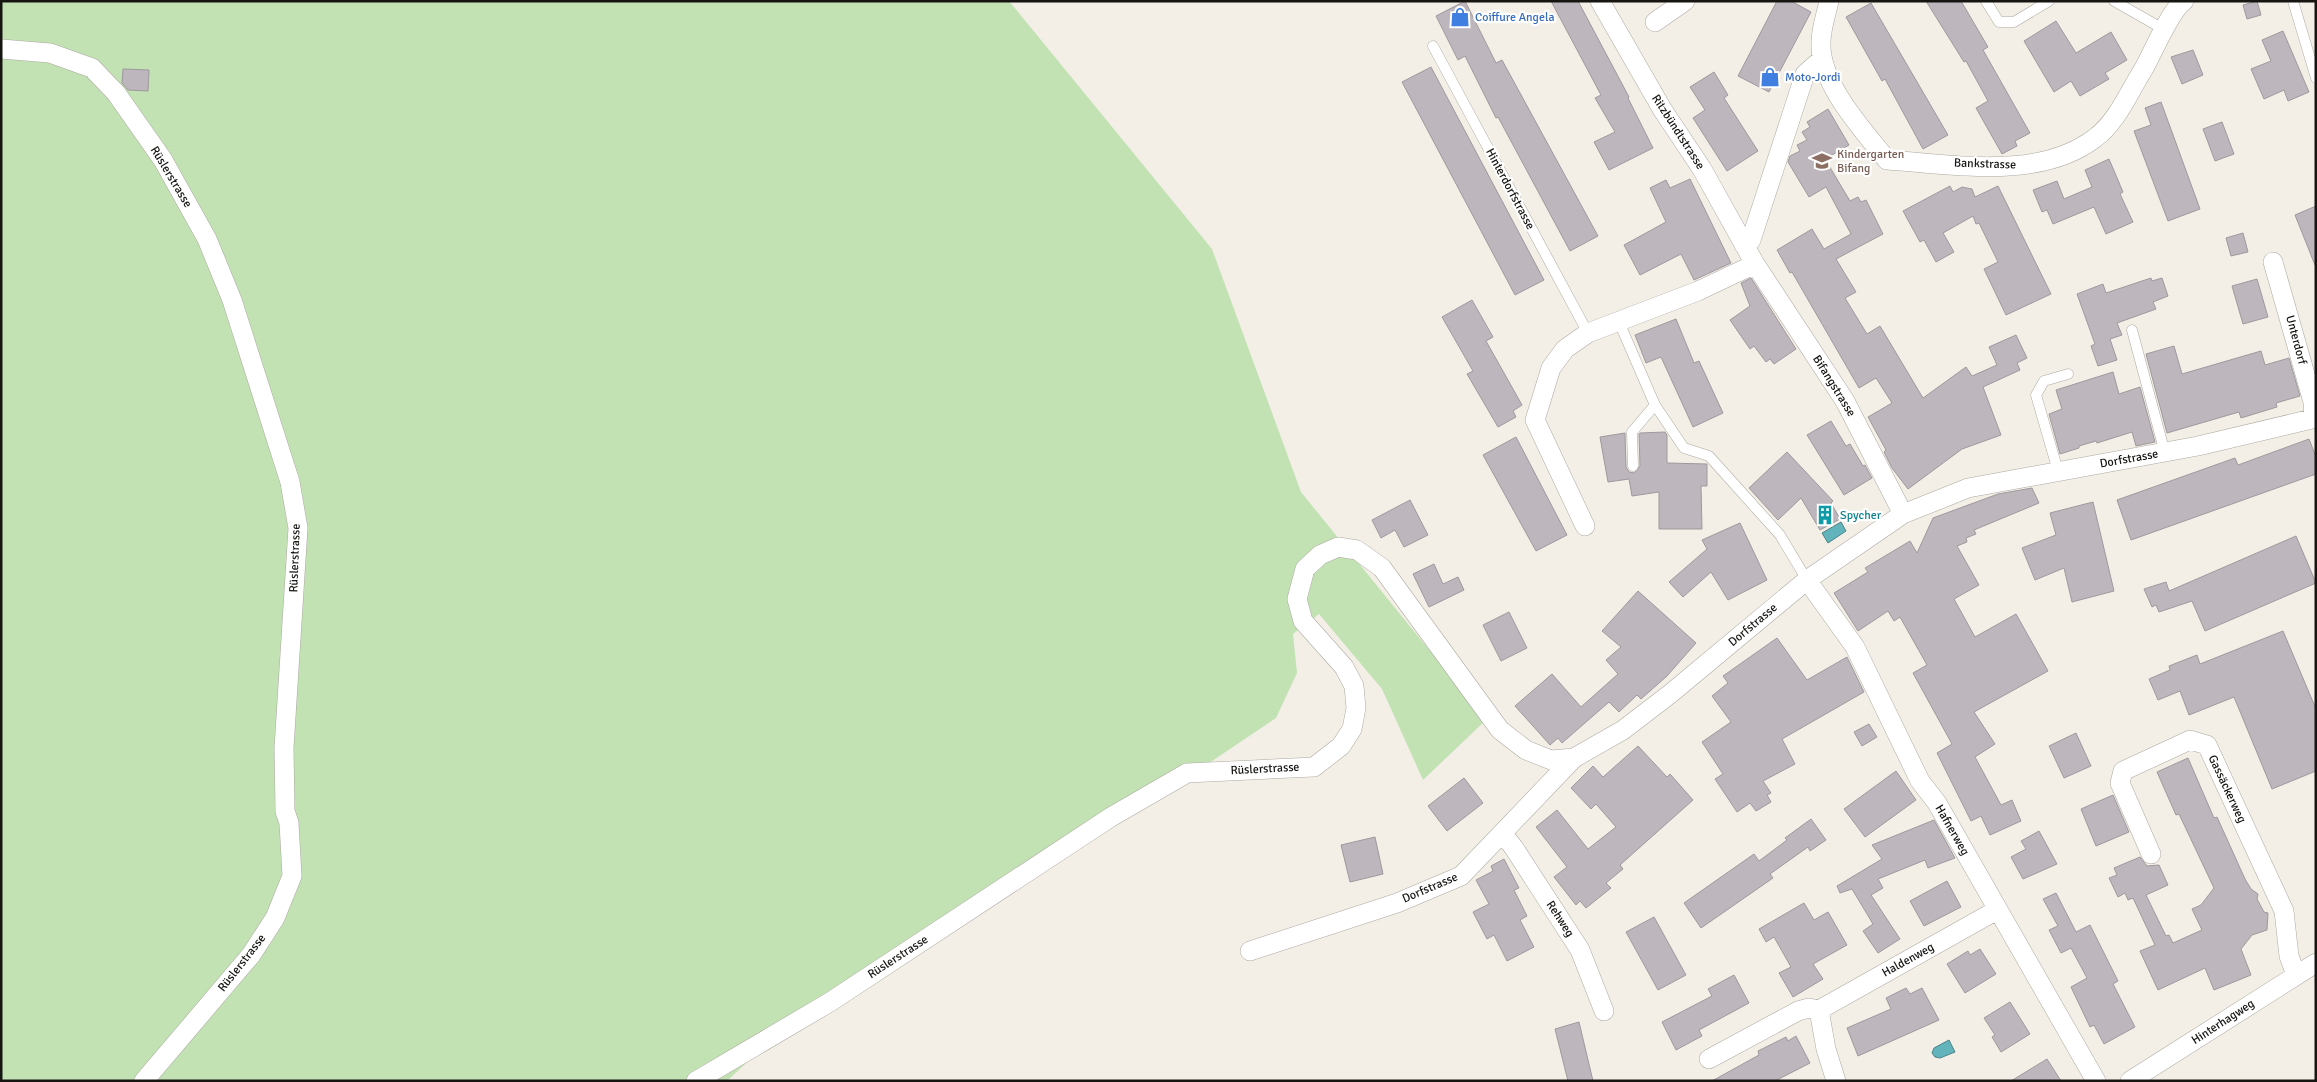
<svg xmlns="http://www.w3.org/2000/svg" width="2317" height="1082" viewBox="0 0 2317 1082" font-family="Signika,sans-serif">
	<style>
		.green { fill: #c2e2b4 }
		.water { fill: #62b3bb; stroke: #4b8488 }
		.building { fill: #bdb6bc; stroke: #9f989d }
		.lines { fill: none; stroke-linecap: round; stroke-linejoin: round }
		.service-casing { stroke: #aca9a1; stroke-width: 11 }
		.minor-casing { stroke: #aca9a1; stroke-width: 20 }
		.service { stroke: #fff; stroke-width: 10 }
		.minor { stroke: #fff; stroke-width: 19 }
		.labels { text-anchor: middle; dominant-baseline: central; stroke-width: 4.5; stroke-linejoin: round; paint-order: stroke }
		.shop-label { font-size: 12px; fill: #366cbe; stroke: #fff; text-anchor: start }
		.street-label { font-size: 12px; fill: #161512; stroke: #fff }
		.education-label { font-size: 12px; fill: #785e54; stroke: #fff; text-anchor: start }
		.culture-label { font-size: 12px; fill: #0d838f; stroke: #fff; text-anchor: start }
	</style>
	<rect width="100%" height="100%" fill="#f3efe7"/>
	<path class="green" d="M 1,1 L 1009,1 L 1212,249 L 1301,492 L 1486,720 L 1423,780 L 1382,689 L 1319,614 L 1293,634 L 1297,673 L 1276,718 L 1114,827 L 830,1002 L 813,1001 L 727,1081 L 1,1081 Z"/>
	<path class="water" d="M 1841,522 L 1846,531 L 1828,543 L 1822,533 Z
		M 1949,1040 L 1955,1052 L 1940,1058 L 1935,1057 L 1932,1053 L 1934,1048 Z"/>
	<path class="building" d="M 1465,1 L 1496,63 L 1502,60 L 1598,236 L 1570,251 L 1498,117 L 1496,118 L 1465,56 L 1458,60 L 1436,16 Z
		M 1551,1 L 1578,1 L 1629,97 L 1628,98 L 1653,148 L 1609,170 L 1594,142 L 1615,132 L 1595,98 L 1601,95 Z
		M 1777,1 L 1791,1 L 1811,12 L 1769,92 L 1738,76 Z
		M 1926,1 L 1961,1 L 1988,47 L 1983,50 L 2030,133 L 2015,141 L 2017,146 L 2002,154 L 1976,108 L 1988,101 L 1966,61 L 1964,62 Z
		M 2257,1 L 2261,15 L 2247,19 L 2243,5 Z
		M 1871,3 L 1948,135 L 1923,149 L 1885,79 L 1882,81 L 1846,17 Z
		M 2056,21 L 2076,53 L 2111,32 L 2127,60 L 2105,73 L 2109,79 L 2080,96 L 2071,81 L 2054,92 L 2024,41 Z
		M 2283,31 L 2309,92 L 2288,101 L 2284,90 L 2264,99 L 2251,69 L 2271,61 L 2262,40 Z
		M 2193,50 L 2203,75 L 2182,84 L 2171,57 Z
		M 1431,67 L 1544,280 L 1515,295 L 1402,82 Z
		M 123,69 L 149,70 L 148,91 L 128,90 L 122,83 Z
		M 1714,72 L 1728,95 L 1724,98 L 1758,151 L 1727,171 L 1693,118 L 1705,110 L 1690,87 Z
		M 2161,102 L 2200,209 L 2168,221 L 2134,131 L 2151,125 L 2145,108 Z
		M 1828,109 L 1849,145 L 1825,159 L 1850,201 L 1858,197 L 1861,202 L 1866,200 L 1883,234 L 1836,259 L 1856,292 L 1845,298 L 1867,334 L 1880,326 L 1923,398 L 1966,367 L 1972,376 L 1997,365 L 1989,347 L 2016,335 L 2027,358 L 2017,363 L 2020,370 L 1983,387 L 2001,435 L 1962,449 L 1908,489 L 1892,468 L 1884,452 L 1886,450 L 1868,417 L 1892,403 L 1876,378 L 1859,388 L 1792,272 L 1790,273 L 1777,250 L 1812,229 L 1824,249 L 1851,234 L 1826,187 L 1809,197 L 1788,162 L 1790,156 L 1800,151 L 1797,145 L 1807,140 L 1802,132 L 1810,127 L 1807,122 Z
		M 2222,122 L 2234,154 L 2215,161 L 2203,129 Z
		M 2109,159 L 2123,192 L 2120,194 L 2133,222 L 2106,234 L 2094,207 L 2053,224 L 2047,210 L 2042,212 L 2033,190 L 2057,181 L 2064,199 L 2092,187 L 2085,170 Z
		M 1690,179 L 1731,263 L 1694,280 L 1681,254 L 1640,275 L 1624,245 L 1666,222 L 1650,188 L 1666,180 L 1670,188 Z
		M 1950,186 L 1953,192 L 1962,187 L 1972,189 L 1975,197 L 1998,186 L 2051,294 L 2006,315 L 1984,269 L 1998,262 L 1979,223 L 1976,224 L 1973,216 L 1943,233 L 1954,252 L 1936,262 L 1924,240 L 1920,242 L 1903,211 Z
		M 2316,206 L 2316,265 L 2315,265 L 2295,215 Z
		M 2243,233 L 2248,252 L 2231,256 L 2226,238 Z
		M 1751,278 L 1796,349 L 1774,364 L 1770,359 L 1766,362 L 1754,346 L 1750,349 L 1730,320 L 1750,306 L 1741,283 Z
		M 2151,278 L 2152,281 L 2162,278 L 2168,296 L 2153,302 L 2156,309 L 2117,323 L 2122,335 L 2110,339 L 2117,360 L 2098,366 L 2091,346 L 2095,344 L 2077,294 L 2103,284 L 2106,293 Z
		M 2257,279 L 2268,317 L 2243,324 L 2232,286 Z
		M 1472,300 L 1493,337 L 1486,341 L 1522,405 L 1513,411 L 1516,417 L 1498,427 L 1467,374 L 1473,371 L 1442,317 Z
		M 1676,319 L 1694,363 L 1699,361 L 1723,413 L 1693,427 L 1661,357 L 1646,363 L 1635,335 Z
		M 2174,346 L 2182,374 L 2261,351 L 2265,365 L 2289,358 L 2300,396 L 2276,403 L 2277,407 L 2241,418 L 2239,412 L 2167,433 L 2146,354 Z
		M 2113,372 L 2119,394 L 2140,387 L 2155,442 L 2136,446 L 2132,432 L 2097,443 L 2096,441 L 2079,446 L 2079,448 L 2060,454 L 2049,414 L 2062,409 L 2056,390 Z
		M 1831,421 L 1846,446 L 1850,444 L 1863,466 L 1865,465 L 1872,478 L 1844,495 L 1807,435 Z
		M 1665,432 L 1667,435 L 1667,463 L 1707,464 L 1707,486 L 1701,486 L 1702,529 L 1659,529 L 1659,492 L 1632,496 L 1629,479 L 1608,482 L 1600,437 L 1625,433 L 1626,467 L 1629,472 L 1634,473 L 1640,466 L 1639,434 L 1640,433 Z
		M 1516,437 L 1567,535 L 1536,551 L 1483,455 Z
		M 2309,439 L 2316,457 L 2316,474 L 2131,540 L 2117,500 L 2235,458 L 2238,465 Z
		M 1787,452 L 1833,501 L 1831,503 L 1840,519 L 1820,530 L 1801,498 L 1778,520 L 1749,488 Z
		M 2032,488 L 2039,503 L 1974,530 L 1976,534 L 1966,538 L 1967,542 L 1957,546 L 1979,585 L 1954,599 L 1975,637 L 2016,614 L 2048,671 L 1974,712 L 1995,744 L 1975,757 L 2001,805 L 2012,800 L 2021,821 L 1990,835 L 1981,816 L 1971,821 L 1937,753 L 1952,744 L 1913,673 L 1927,665 L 1900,617 L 1894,621 L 1888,611 L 1858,631 L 1834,593 L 1868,572 L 1865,568 L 1910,541 L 1917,553 L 1933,518 L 1998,494 Z
		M 1410,500 L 1428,535 L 1404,547 L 1395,530 L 1381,538 L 1372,520 Z
		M 2093,502 L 2114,591 L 2072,602 L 2064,568 L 2035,580 L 2022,548 L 2056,535 L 2050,513 Z
		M 1740,523 L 1767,580 L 1728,600 L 1711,572 L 1683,597 L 1669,582 L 1707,549 L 1702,540 Z
		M 2296,536 L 2316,583 L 2205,631 L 2192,601 L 2159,612 L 2156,605 L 2152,607 L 2144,589 L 2166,582 L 2169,591 Z
		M 1434,564 L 1443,584 L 1458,577 L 1464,590 L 1429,607 L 1413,574 Z
		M 1638,591 L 1696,643 L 1667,676 L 1641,699 L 1637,695 L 1619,712 L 1609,702 L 1562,743 L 1558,738 L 1550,745 L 1515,706 L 1552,674 L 1581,707 L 1618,674 L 1606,660 L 1621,647 L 1602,631 Z
		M 1509,612 L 1527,648 L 1501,661 L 1483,625 Z
		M 2283,631 L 2316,709 L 2316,771 L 2272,789 L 2234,697 L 2189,715 L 2180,691 L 2158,700 L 2149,679 L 2170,670 L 2169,666 L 2197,655 L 2200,664 Z
		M 1777,638 L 1807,680 L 1847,657 L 1864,692 L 1782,739 L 1795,764 L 1763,781 L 1771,793 L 1767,795 L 1771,802 L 1756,811 L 1750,803 L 1737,812 L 1715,779 L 1723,774 L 1702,742 L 1731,722 L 1712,696 L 1728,683 L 1723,676 Z
		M 1869,724 L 1877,737 L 1862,746 L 1854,732 Z
		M 2076,733 L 2091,766 L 2064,778 L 2049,746 Z
		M 1638,746 L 1667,777 L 1670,774 L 1693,800 L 1620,865 L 1623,869 L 1606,883 L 1611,888 L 1586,908 L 1580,901 L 1576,905 L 1554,877 L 1567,867 L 1536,827 L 1557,810 L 1588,849 L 1616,827 L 1596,804 L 1591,809 L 1571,788 L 1593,766 L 1603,777 Z
		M 2188,758 L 2214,818 L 2217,817 L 2245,879 L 2251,889 L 2258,894 L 2257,899 L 2264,912 L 2268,913 L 2267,930 L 2252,935 L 2241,949 L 2251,975 L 2214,990 L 2205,968 L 2158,990 L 2140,951 L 2155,945 L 2133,898 L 2128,900 L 2125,893 L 2118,897 L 2109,878 L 2117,875 L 2114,868 L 2140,857 L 2147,866 L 2159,865 L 2168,885 L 2146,895 L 2166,936 L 2169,935 L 2173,943 L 2202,930 L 2192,909 L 2201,905 L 2214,888 L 2179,814 L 2176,815 L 2157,772 Z
		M 1896,771 L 1916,800 L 1865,837 L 1844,809 Z
		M 1464,778 L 1483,803 L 1447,831 L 1428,806 Z
		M 2113,795 L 2129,832 L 2096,846 L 2081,809 Z
		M 1811,819 L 1826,840 L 1810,851 L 1808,847 L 1770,874 L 1773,878 L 1701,928 L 1684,903 L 1754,854 L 1759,861 L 1787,840 L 1785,838 Z
		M 1934,820 L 1955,858 L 1928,868 L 1925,860 L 1878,879 L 1883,888 L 1871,895 L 1900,939 L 1878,953 L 1863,931 L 1873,924 L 1852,889 L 1840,893 L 1837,886 L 1882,859 L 1872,845 Z
		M 2039,831 L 2057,864 L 2023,879 L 2011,857 L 2026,849 L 2021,841 Z
		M 1375,837 L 1383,874 L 1350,882 L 1341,845 Z
		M 1504,859 L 1519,888 L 1514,890 L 1527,916 L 1520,920 L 1534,947 L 1507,961 L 1494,935 L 1487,939 L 1473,912 L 1489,904 L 1476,880 L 1493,871 L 1491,866 Z
		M 1947,881 L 1961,907 L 1924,926 L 1910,901 Z
		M 2056,893 L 2076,932 L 2090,925 L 2118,981 L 2113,984 L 2135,1027 L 2104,1044 L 2094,1025 L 2090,1027 L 2071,987 L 2087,978 L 2071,948 L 2061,953 L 2049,930 L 2058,926 L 2043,899 Z
		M 1804,903 L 1814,920 L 1828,912 L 1847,945 L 1813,964 L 1823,979 L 1793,997 L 1779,973 L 1791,967 L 1774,937 L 1766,942 L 1759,929 Z
		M 1654,917 L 1686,975 L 1658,990 L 1626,932 Z
		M 1980,949 L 1996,974 L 1965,993 L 1947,964 L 1968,951 L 1970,955 Z
		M 1734,975 L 1749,1003 L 1699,1030 L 1702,1036 L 1676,1050 L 1662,1022 L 1712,996 L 1708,989 Z
		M 1906,988 L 1910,994 L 1922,988 L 1939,1020 L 1858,1056 L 1847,1028 L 1891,1009 L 1886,998 Z
		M 2010,1002 L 2030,1034 L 2001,1052 L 1992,1037 L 1995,1035 L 1984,1018 Z
		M 1579,1022 L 1593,1081 L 1568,1081 L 1555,1029 Z
		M 1796,1036 L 1810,1063 L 1775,1081 L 1712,1081 L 1759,1055 L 1758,1051 L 1786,1037 L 1788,1041 Z
		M 2047,1059 L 2061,1081 L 2011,1081 Z"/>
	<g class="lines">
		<defs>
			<path id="service" d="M 1986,1 L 1999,22 L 2014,22 L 2049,1
				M 2114,1 L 2165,30
				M 2293,1 L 2316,78
				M 1433,46 L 1588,333
				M 1619,322 L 1655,405 L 1684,448 L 1709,456 L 1780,535 L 1807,580
				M 2132,330 L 2165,453
				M 1633,466 L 1632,432 L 1655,405
				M 2058,471 L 2036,395 L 2044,381 L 2068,374"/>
			<path id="minor" d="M 1600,1 L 1662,109 L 1702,169 L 1755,264 L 1845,401 L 1903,514
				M 1829,1 C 1826,15 1821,29 1821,42 C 1819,83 1863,130 1887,160 C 1953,164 2039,181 2095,138 C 2117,122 2129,92 2143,70 C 2153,53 2170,10 2184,1
				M 1655,22 L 1685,1
				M 1,49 L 50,53 L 92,68 L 116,93 L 163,160 L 207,239 L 232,300 L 290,482 L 298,528 L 284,748 L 285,811 L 289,823 L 292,876 L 275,918 L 251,955 L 144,1081
				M 1744,245 L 1751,240 L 1805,74 L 1822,59
				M 2273,262 L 2313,402 L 2314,418
				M 1585,526 L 1535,420 L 1551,368 L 1565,349 L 1588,333 L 1698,291 L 1755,264
				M 1807,580 L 1855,647 L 1920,781 L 1937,803 L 2096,1081
				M 1503,834 L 1514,848 L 1580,950 L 1604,1011
				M 2151,854 L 2120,783 L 2123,771 L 2190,740 L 2207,745 L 2284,911 L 2289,956 L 2296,975
				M 1250,951 L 1397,903 L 1461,876 L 1574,758 L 1623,730 L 1670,694 L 1807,580 L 1903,514 L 1968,488 L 2198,446 L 2316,418
				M 1709,1059 L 1798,1011 L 1809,1008 L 1819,1010
				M 696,1081 L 830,1002 L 1111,817 L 1187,773 L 1314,767 L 1341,746 L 1352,729 L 1356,708 L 1354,686 L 1344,667 L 1303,621 L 1297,599 L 1305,569 L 1320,555 L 1338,547 L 1357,550 L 1382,568 L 1500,730 L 1526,750 L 1551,760 L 1574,758
				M 1836,1081 L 1826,1049 L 1819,1010 L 1997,910
				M 2130,1081 L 2316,963"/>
		</defs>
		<use href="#service" class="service-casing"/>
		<use href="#minor" class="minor-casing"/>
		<use href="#service" class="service"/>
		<use href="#minor" class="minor"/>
	</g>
	<defs>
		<symbol id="shop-bare" viewBox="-9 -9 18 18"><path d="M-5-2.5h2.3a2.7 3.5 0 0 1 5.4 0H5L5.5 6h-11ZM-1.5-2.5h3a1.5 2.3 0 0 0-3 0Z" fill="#3f7fe0" stroke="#fff" stroke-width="2.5" paint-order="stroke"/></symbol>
		<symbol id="school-bare" viewBox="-9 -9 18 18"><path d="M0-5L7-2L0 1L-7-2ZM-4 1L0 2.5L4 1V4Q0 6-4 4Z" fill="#8d6e63" stroke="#fff" stroke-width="2.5" paint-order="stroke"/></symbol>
		<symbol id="building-bare" viewBox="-9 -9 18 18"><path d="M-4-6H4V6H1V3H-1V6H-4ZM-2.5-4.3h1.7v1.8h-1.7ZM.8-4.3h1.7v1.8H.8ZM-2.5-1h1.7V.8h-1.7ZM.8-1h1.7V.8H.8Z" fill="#0f9aa8" stroke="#fff" stroke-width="2.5" paint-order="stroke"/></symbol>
	</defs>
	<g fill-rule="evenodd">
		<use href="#shop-bare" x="1446" y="3" width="28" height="28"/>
		<use href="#shop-bare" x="1756" y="63" width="28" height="28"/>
		<use href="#school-bare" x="1808" y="147" width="28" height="28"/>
		<use href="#building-bare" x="1811" y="501" width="28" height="28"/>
	</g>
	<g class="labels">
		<g class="shop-label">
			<text x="1475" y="17">Coiffure Angela</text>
			<text x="1785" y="77">Moto-Jordi</text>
		</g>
		<g class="street-label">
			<text transform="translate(1678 132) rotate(57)">Ritzbündtstrasse</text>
			<text transform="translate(1985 164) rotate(2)">Bankstrasse</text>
			<text transform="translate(171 177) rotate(59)">Rüslerstrasse</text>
			<text transform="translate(1510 189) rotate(62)">Hinterdorfstrasse</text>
			<text transform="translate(2296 340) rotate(75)">Unterdorf</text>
			<text transform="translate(1834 386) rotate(58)">Bifangstrasse</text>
			<text transform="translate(2129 459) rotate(-10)">Dorfstrasse</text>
			<text transform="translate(295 558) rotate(-88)">Rüslerstrasse</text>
			<text transform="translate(1753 625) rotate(-40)">Dorfstrasse</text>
			<text transform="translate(1265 769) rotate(-3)">Rüslerstrasse</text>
			<text transform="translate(2227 789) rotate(65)">Gassäckerweg</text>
			<text transform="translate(1952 830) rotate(60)">Hafnerweg</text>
			<text transform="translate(1430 888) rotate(-23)">Dorfstrasse</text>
			<text transform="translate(1560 919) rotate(57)">Rehweg</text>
			<text transform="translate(898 957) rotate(-33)">Rüslerstrasse</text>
			<text transform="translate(1908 960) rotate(-29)">Haldenweg</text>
			<text transform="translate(242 963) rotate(-52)">Rüslerstrasse</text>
			<text transform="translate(2223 1022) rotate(-33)">Hinterhagweg</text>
		</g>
		<g class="education-label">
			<text x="1837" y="154">Kindergarten<tspan x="1837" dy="14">Bifang</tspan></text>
		</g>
		<g class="culture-label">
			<text x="1840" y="515">Spycher</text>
		</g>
	</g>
	<rect width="2317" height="1082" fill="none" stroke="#161512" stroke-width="5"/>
</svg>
